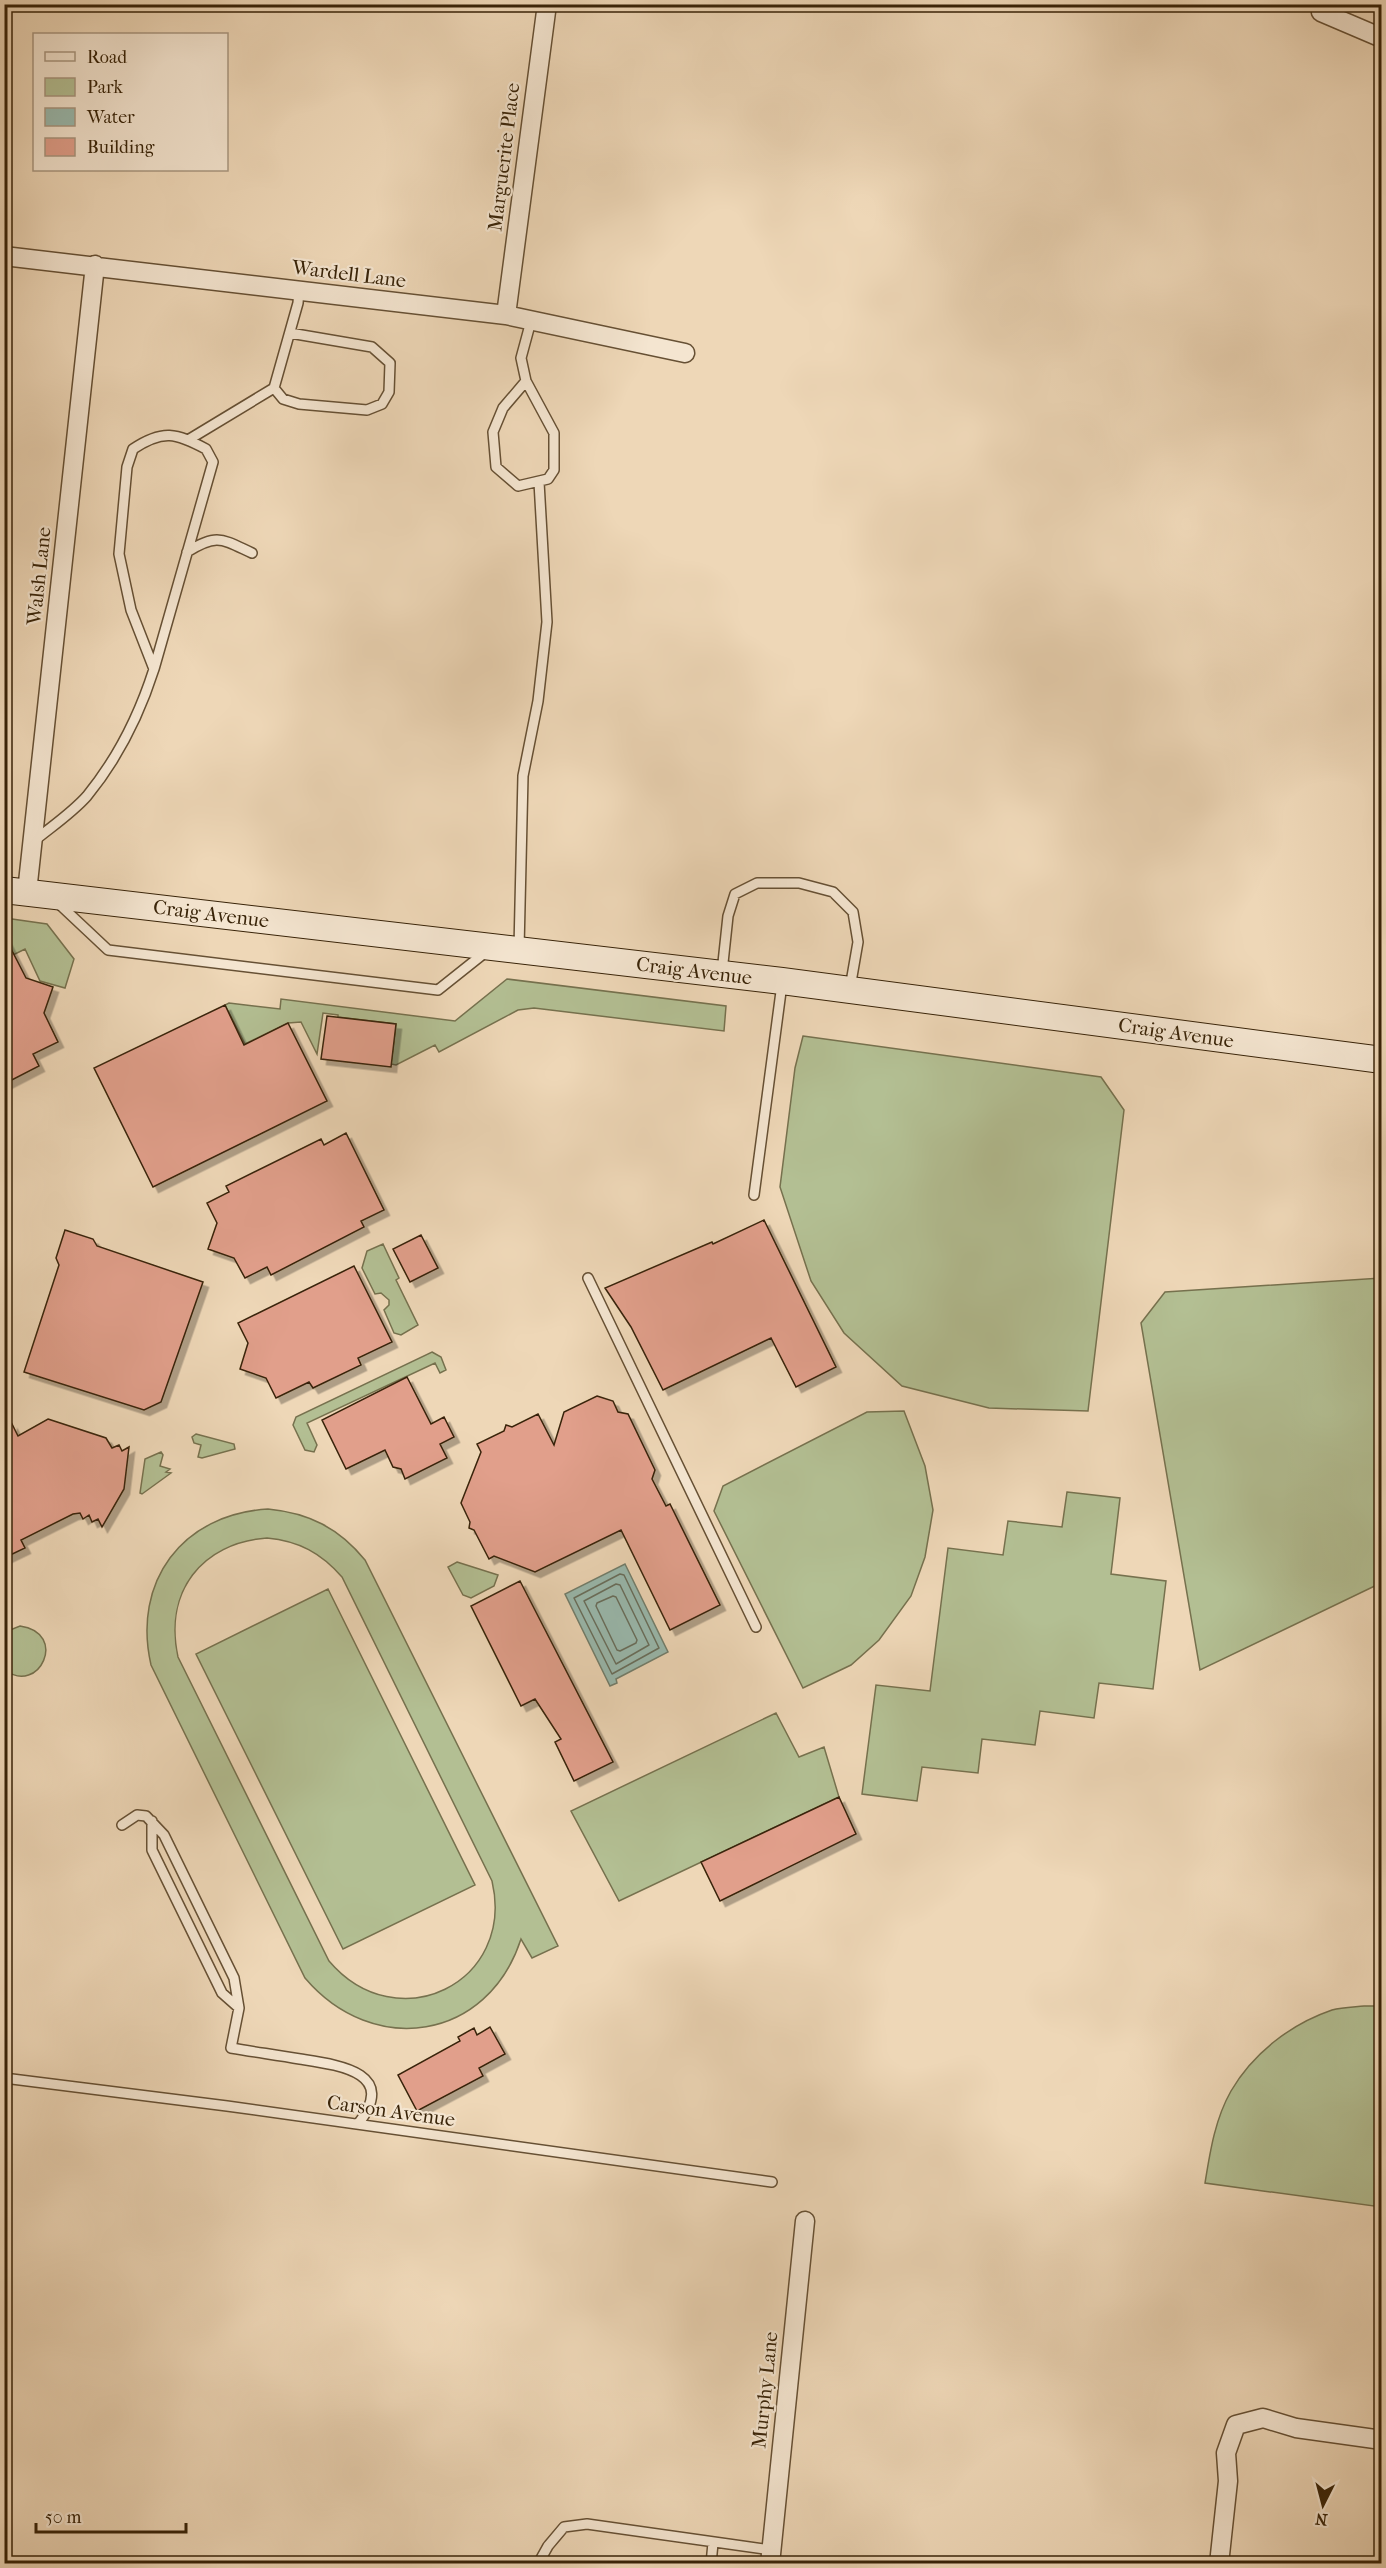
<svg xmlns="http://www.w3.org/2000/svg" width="1386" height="2568" viewBox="0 0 1386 2568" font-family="'IM FELL French Canon',serif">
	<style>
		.green { fill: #b3bf93; stroke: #76714e; stroke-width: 1.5; fill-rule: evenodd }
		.water { fill: #99baaf; stroke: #727e6c; stroke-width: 1.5 }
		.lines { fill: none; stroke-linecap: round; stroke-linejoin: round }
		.shore { stroke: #686e5c; stroke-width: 1.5 }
		.building { fill: #e19f8b; stroke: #382308; stroke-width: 1.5; filter: url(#shadow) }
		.lane-casing { stroke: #665034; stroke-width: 12 }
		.street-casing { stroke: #665034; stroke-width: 21 }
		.secondary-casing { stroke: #382308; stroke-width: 28 }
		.lane { stroke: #f4e5d0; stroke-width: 9 }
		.street { stroke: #f4e5d0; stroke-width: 18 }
		.secondary { stroke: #f4e5d0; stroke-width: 26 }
		.labels { text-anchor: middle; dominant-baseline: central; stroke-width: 4.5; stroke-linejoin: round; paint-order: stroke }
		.street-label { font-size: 20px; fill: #382308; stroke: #f4e5d0 }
	</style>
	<defs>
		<filter id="shadow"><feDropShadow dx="5.5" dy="5.5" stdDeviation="0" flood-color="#0004"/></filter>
	</defs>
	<rect width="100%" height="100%" fill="#eed7b7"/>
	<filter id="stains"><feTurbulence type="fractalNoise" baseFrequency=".00333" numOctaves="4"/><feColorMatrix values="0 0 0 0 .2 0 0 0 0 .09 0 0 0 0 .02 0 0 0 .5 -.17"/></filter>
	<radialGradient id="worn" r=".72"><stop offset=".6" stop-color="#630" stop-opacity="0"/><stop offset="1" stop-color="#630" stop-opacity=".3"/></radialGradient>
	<path class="green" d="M 5,918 L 47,924 L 74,959 L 65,988 L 40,981 L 25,949 L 5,959 Z
		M 507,979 L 726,1006 L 724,1031 L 534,1008 L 518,1010 L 439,1052 L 435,1045 L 396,1065 L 391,1064 L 396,1024 L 338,1017 L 338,1015 L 323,1013 L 317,1054 L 301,1022 L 288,1023 L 245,1044 L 225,1005 L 229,1003 L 280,1009 L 281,999 L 455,1021 Z
		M 803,1036 L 1101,1077 L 1124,1110 L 1088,1411 L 989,1408 L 902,1386 L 844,1333 L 811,1281 L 780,1187 L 795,1068 Z
		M 383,1244 L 399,1278 L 396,1280 L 418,1325 L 401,1335 L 394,1333 L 384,1310 L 389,1305 L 389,1300 L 381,1293 L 375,1294 L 362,1268 L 367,1251 Z
		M 1381,1278 L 1381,1583 L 1200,1670 L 1141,1323 L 1165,1292 Z
		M 432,1352 L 441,1357 L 446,1370 L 440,1373 L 435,1363 L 307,1423 L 317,1445 L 314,1452 L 305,1450 L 293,1425 L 296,1417 Z
		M 904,1411 L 925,1466 L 933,1510 L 925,1557 L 911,1596 L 879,1640 L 851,1665 L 803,1688 L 714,1511 L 723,1486 L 867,1412 Z
		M 196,1434 L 234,1444 L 235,1449 L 202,1458 L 198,1457 L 201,1445 L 194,1443 L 192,1437 Z
		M 161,1452 L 163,1455 L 160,1466 L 170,1469 L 166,1472 L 171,1473 L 142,1494 L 140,1493 L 145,1459 Z
		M 1067,1492 L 1120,1498 L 1111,1574 L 1166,1581 L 1153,1689 L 1099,1683 L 1094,1718 L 1040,1711 L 1035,1745 L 982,1739 L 978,1773 L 922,1767 L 917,1801 L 862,1794 L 876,1685 L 930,1691 L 948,1548 L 1003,1555 L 1008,1521 L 1062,1527 Z
		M 268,1509 C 309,1513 339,1528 365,1560 L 558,1946 L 532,1958 L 521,1939 C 488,2041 373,2058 305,1978 L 151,1665 C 132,1582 182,1514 268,1509 ZM 267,1538 C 299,1541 321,1553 342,1577 L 492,1881 C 516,1983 397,2041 329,1961 L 178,1657 C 164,1592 201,1543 267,1538 Z
		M 457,1562 L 498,1575 L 494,1586 L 471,1598 L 463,1595 L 448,1567 Z
		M 328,1589 L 475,1885 L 343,1949 L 196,1654 Z
		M 20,1626 C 69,1633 39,1696 5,1670 L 5,1632 Z
		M 776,1713 L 799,1757 L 824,1747 L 839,1797 L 619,1901 L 571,1811 Z
		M 1364,2006 L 1381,2006 L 1381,2207 L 1205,2183 C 1210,2152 1215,2119 1231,2091 C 1253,2053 1291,2024 1332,2010 C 1342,2007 1354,2007 1364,2006 Z"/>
	<path class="water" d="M 625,1564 L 668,1652 L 616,1679 L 617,1683 L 610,1686 L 565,1594 Z"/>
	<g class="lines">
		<path class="shore" d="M 620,1574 L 624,1575 L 659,1648 L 612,1674 L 574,1598 Z
			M 616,1584 L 620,1585 L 649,1645 L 616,1664 L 584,1601 Z
			M 613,1596 L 616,1597 L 637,1640 L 636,1643 L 620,1651 L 617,1650 L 596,1606 L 597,1603 Z"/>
	</g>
	<path class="building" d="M 4,935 L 26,978 L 53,987 L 44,1013 L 58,1042 L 33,1054 L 39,1066 L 4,1084 Z
		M 225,1005 L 244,1045 L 288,1023 L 327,1101 L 153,1187 L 94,1068 Z
		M 327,1016 L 396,1024 L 391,1067 L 321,1059 Z
		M 346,1133 L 384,1210 L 361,1221 L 364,1227 L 271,1275 L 267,1267 L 245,1278 L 234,1258 L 208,1249 L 217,1223 L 207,1203 L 229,1192 L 226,1186 L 321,1139 L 324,1145 Z
		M 764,1220 L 836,1367 L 796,1387 L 771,1338 L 663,1390 L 631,1327 L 605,1288 L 712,1242 L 713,1244 Z
		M 65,1230 L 93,1239 L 97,1246 L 203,1282 L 161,1402 L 144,1410 L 24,1372 L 59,1265 L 56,1258 Z
		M 421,1235 L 438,1268 L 410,1282 L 393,1249 Z
		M 354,1266 L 392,1342 L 358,1358 L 361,1365 L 313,1388 L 309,1382 L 276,1398 L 266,1378 L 240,1369 L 248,1343 L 238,1323 Z
		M 407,1377 L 431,1424 L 444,1417 L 454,1437 L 440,1444 L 447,1458 L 405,1479 L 401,1469 L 393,1467 L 385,1450 L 346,1469 L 322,1420 Z
		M 597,1396 L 613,1401 L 618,1412 L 628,1414 L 655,1470 L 652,1479 L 666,1506 L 670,1504 L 720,1605 L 670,1630 L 621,1530 L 535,1572 L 494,1556 L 489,1559 L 474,1530 L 469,1528 L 470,1522 L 461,1503 L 481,1452 L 477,1444 L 504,1431 L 506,1425 L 512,1427 L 538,1414 L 554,1445 L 564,1412 Z
		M 48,1419 L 106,1438 L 112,1448 L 119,1445 L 122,1451 L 129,1447 L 124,1489 L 102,1527 L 98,1519 L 92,1522 L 89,1515 L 83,1519 L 80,1513 L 73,1514 L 21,1540 L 25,1548 L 4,1558 L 4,1449 L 12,1424 L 18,1436 Z
		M 520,1581 L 613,1762 L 574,1781 L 555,1742 L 561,1739 L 535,1699 L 521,1706 L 471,1606 Z
		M 839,1797 L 856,1834 L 720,1901 L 701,1862 Z
		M 490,2027 L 505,2054 L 479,2068 L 483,2076 L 417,2111 L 398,2075 L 460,2041 L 458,2037 L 474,2028 L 477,2035 Z"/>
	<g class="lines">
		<defs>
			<path id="lane" d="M 526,381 L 503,408 L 493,432 L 496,467 L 518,486 L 548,479 L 554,470 L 554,433 L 526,381 L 521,358 L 531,321
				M 274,388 L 298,303 L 299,290
				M 188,440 L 274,388 L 283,399 L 299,404 L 367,410 L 382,404 L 389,392 L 390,363 L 372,347 L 290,333
				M 187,552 C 217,533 222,539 252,553
				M 34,841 C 51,827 72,813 87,796 C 118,758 139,716 154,669 L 213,462 L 206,449 C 176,433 163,429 133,449 L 127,467 L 119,554 L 131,610 L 154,669
				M 58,903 L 108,950 L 438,990 L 487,951
				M 519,948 L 523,776 L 538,701 L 547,622 L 539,482
				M 722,972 L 728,916 L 735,894 L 757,883 L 799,883 L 833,892 L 853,912 L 858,942 L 850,988
				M 754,1195 L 782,984
				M 588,1278 L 756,1627
				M 152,1821 L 152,1850 L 222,1993 L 239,2008
				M 122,1825 L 137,1815 L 146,1816 L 164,1835 L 234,1978 L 239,2008 L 231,2048 C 254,2052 277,2055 300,2059 C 338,2065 399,2072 358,2124
				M 4,2078 L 227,2106 L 772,2182
				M 538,2564 L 548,2546 L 564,2527 L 587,2524 L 771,2550
				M 711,2564 L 713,2543"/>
			<path id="street" d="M 1321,12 L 1382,38
				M 4,256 L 506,315 L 685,353
				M 506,315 L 547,4
				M 27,892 L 95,265
				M 770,2564 L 805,2221
				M 1219,2564 L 1228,2481 L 1226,2453 L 1236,2425 L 1263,2418 L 1296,2428 L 1382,2440"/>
			<path id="secondary" d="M 4,890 L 782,981 L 1382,1060"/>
		</defs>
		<use href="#lane" class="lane-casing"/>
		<use href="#street" class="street-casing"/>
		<use href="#secondary" class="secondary-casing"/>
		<use href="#lane" class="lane"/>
		<use href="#street" class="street"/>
		<use href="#secondary" class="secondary"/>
	</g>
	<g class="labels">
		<g class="street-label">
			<text transform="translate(504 157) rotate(-83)">Marguerite Place</text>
			<text transform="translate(349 274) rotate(7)">Wardell Lane</text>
			<text transform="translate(39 576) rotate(-84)">Walsh Lane</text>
			<text transform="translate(211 914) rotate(7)">Craig Avenue</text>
			<text transform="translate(694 971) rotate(7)">Craig Avenue</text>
			<text transform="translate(1176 1033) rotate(8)">Craig Avenue</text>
			<text transform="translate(391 2111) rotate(8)">Carson Avenue</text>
			<text transform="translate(765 2390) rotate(-84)">Murphy Lane</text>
		</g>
	</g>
	<rect width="1386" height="2568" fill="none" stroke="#eed7b7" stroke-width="24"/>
	<rect x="6" y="6" width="1374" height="2556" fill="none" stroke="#382308" stroke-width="3"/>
	<rect x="12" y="12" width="1362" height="2544" fill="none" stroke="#382308" stroke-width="1.5"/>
	<rect x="33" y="33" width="195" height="138" fill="#f4e5d0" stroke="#a99780" stroke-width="1.5"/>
	<rect x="45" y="52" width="30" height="9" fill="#f4e5d0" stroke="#a99780" stroke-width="1.5"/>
	<text x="87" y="63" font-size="18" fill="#382308">Road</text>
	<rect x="45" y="78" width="30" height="18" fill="#b3bf93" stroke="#a99780" stroke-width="1.5"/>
	<text x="87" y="93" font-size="18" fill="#382308">Park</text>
	<rect x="45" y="108" width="30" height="18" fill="#99baaf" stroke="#a99780" stroke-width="1.5"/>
	<text x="87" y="123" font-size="18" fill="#382308">Water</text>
	<rect x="45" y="138" width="30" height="18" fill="#e19f8b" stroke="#a99780" stroke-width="1.5"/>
	<text x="87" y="153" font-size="18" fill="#382308">Building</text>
	<g transform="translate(1323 2505) rotate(186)" stroke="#f4e5d0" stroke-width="4.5" paint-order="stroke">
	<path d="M0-4.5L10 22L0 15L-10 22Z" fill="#382308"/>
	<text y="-9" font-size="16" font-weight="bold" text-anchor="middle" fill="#382308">N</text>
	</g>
	<path d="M36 2523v9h150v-9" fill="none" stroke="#382308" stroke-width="3"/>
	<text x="45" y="2523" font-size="18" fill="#382308" stroke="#f4e5d0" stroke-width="4.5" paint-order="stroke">50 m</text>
	<rect width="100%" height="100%" filter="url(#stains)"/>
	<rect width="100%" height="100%" fill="url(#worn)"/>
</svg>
